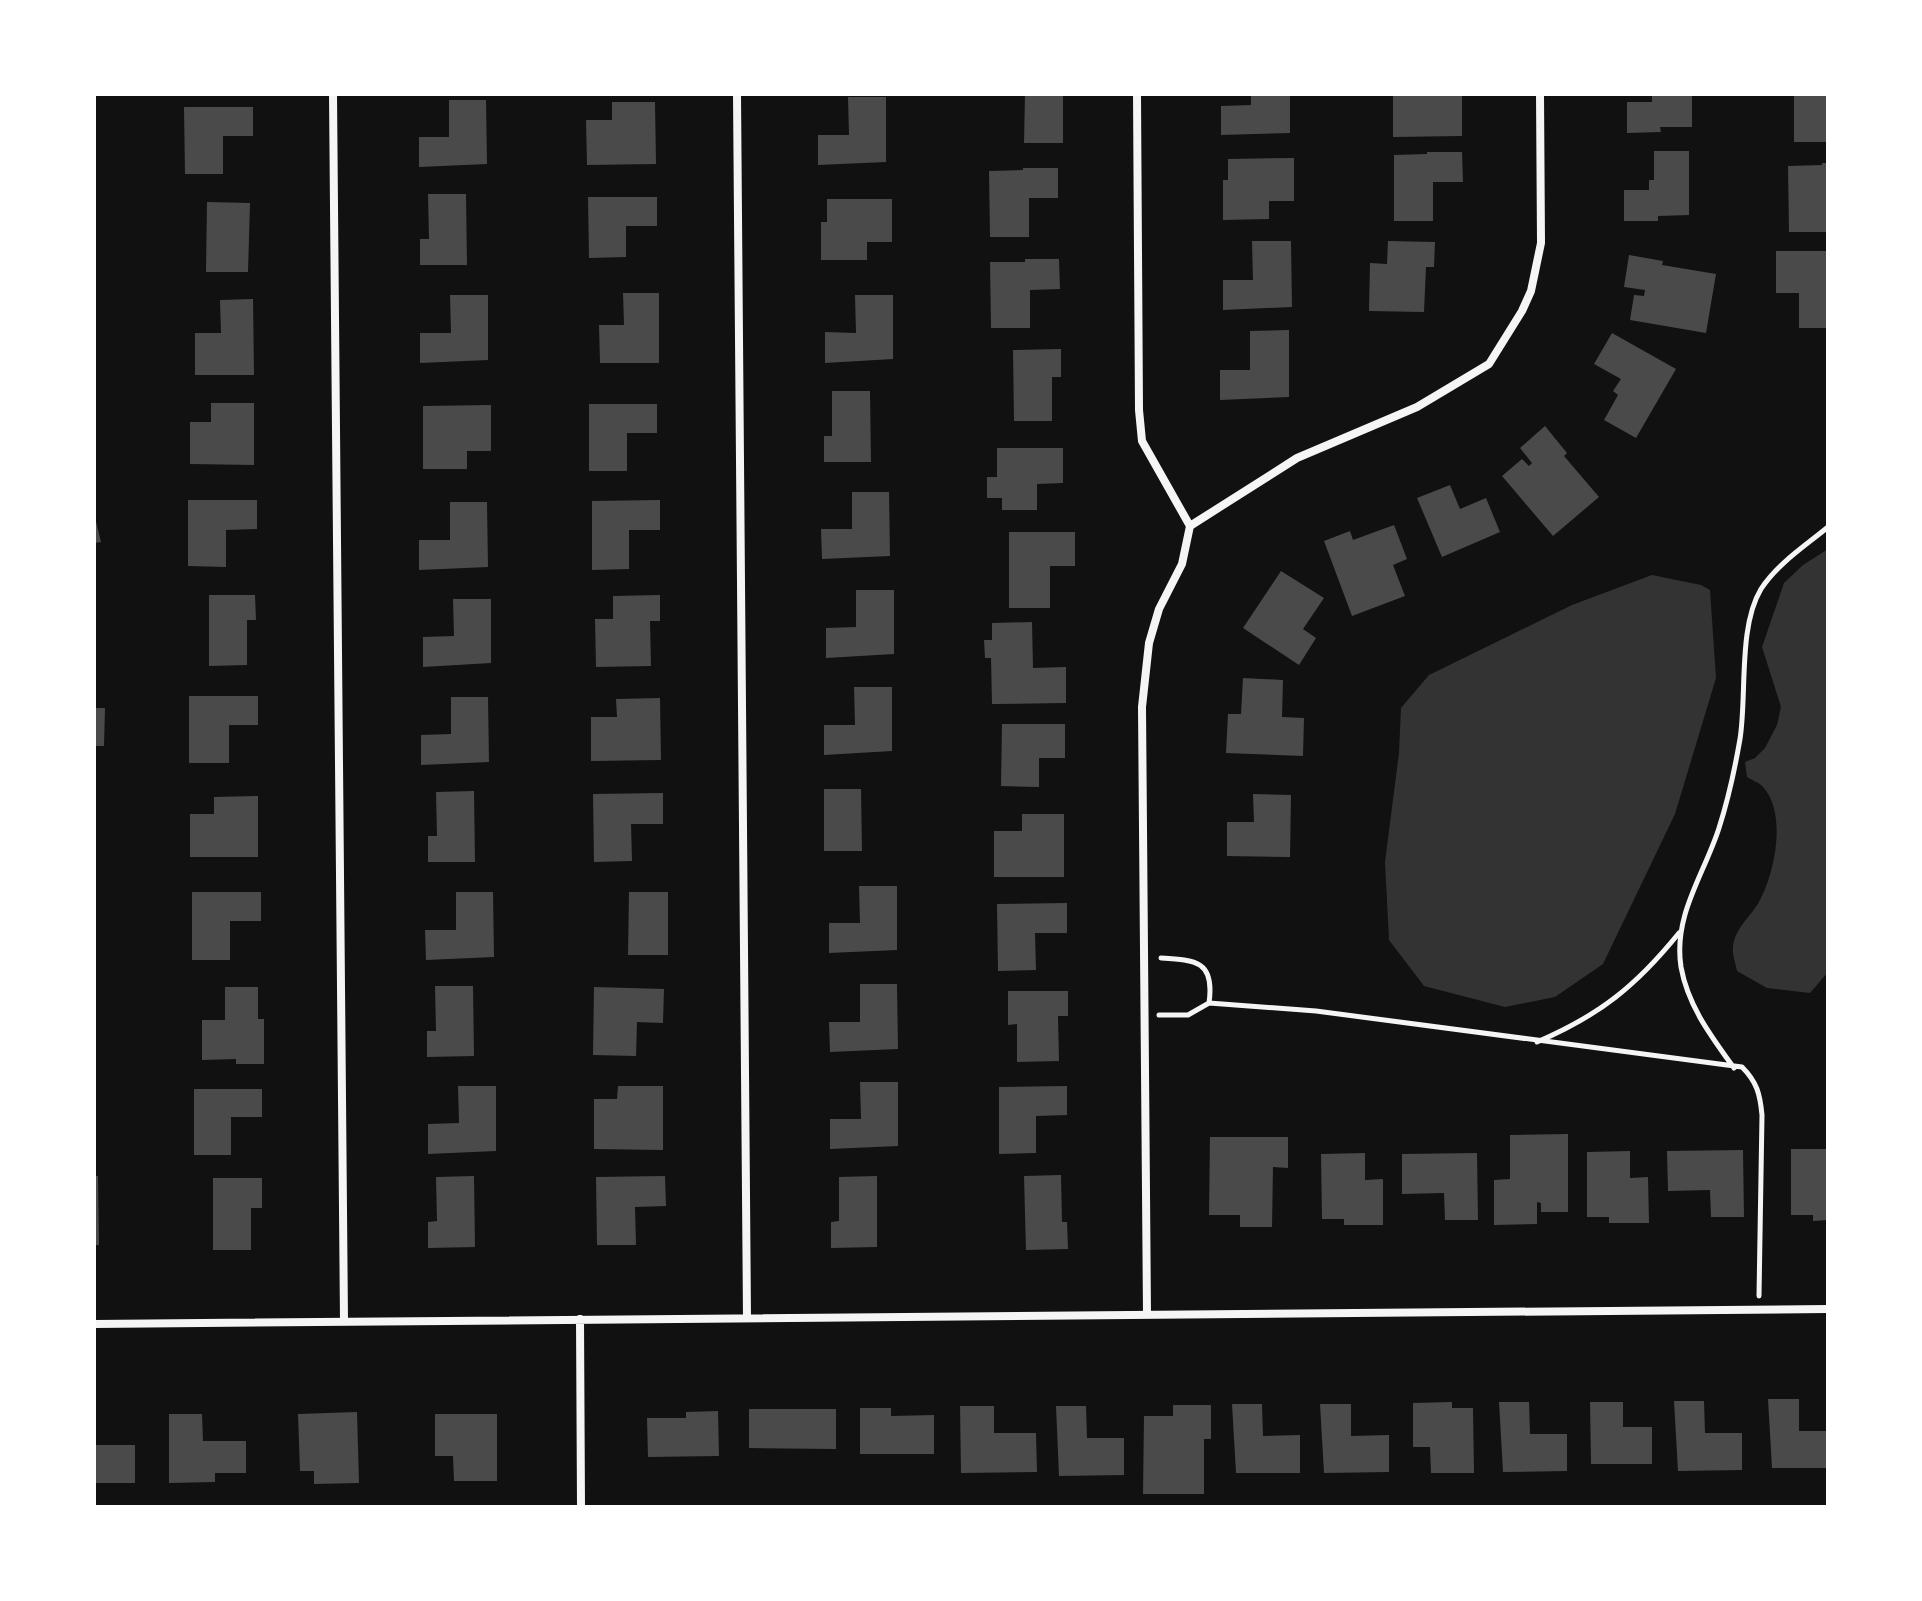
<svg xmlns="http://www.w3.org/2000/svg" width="1922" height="1601" viewBox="0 0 1922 1601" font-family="'DejaVu Sans',sans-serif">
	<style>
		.water { fill: #333 }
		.building { fill: #4a4a4a }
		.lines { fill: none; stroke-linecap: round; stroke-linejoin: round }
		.path { stroke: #f5f5f5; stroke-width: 5 }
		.minor { stroke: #f5f5f5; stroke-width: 8 }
	</style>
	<rect width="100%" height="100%" fill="#111"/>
	<path class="water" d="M 1828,549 L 1828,972 L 1810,993 L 1767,988 L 1737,971 C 1736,964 1732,955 1733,947 C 1735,927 1752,916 1760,900 C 1775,872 1787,813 1763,787 C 1760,783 1752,780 1747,777 L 1745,762 L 1755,758 L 1765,748 L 1777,725 L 1781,707 L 1762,647 L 1784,583 L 1803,565 Z
		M 1652,575 L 1701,585 L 1710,590 L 1716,678 L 1675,814 L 1603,964 L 1555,997 L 1505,1007 L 1424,986 L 1389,940 L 1385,862 L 1399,753 L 1401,708 L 1429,675 L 1572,605 Z"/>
	<path class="building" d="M 1025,94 L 1063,94 L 1063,143 L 1024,143 Z
		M 1251,94 L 1290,94 L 1290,133 L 1221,135 L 1221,106 L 1251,105 Z
		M 1393,94 L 1462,94 L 1462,136 L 1393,137 Z
		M 1652,94 L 1692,94 L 1692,127 L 1660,127 L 1661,132 L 1627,133 L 1627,102 L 1652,102 Z
		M 1794,94 L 1828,94 L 1828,142 L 1794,142 Z
		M 848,97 L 886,97 L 886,162 L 818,165 L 818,135 L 849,135 Z
		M 449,100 L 486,100 L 487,164 L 419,167 L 419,137 L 449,137 Z
		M 612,102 L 655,102 L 656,164 L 587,165 L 586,120 L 612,120 Z
		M 184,107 L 253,107 L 253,136 L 223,136 L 223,174 L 185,174 Z
		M 1654,151 L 1689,151 L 1689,215 L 1658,216 L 1658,221 L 1624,221 L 1624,190 L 1649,190 L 1649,180 L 1654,180 Z
		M 1427,152 L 1462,152 L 1463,182 L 1433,182 L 1433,221 L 1394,221 L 1394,155 L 1427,154 Z
		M 1294,158 L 1294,201 L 1269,201 L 1269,219 L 1223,220 L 1223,180 L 1228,180 L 1228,159 Z
		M 1822,163 L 1828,163 L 1828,232 L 1789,232 L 1788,166 L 1822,165 Z
		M 1023,168 L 1058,168 L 1058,198 L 1029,198 L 1029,237 L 990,237 L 989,171 L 1023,170 Z
		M 428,194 L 466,194 L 467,265 L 420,265 L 420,239 L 429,239 Z
		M 588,197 L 657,197 L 657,226 L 626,226 L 626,257 L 589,258 Z
		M 827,199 L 892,199 L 892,242 L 867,242 L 867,260 L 821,260 L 821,222 L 827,222 Z
		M 207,202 L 250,203 L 248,272 L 206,272 Z
		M 1252,241 L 1291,241 L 1292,307 L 1223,310 L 1223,280 L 1253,280 Z
		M 1388,241 L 1435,242 L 1434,267 L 1426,267 L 1424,312 L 1369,311 L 1370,263 L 1387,264 Z
		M 1776,251 L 1828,251 L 1828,328 L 1799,328 L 1799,293 L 1776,293 Z
		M 1629,255 L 1663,261 L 1662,265 L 1716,274 L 1706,333 L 1630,320 L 1634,295 L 1644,296 L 1645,290 L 1624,287 Z
		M 1025,259 L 1059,259 L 1060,289 L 1030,290 L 1030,328 L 991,328 L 990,262 L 1025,262 Z
		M 623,293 L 659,293 L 659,363 L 600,363 L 599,325 L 624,325 Z
		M 450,295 L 488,295 L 488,360 L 420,363 L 420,333 L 451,333 Z
		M 855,295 L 893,295 L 893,359 L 825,363 L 825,332 L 856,333 Z
		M 253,299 L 254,375 L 195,375 L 195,333 L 221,333 L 220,300 Z
		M 1289,330 L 1289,397 L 1220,400 L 1220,370 L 1250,370 L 1250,331 Z
		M 1612,333 L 1676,369 L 1636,438 L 1604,420 L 1618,395 L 1613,391 L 1621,379 L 1594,364 Z
		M 1061,349 L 1061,377 L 1052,377 L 1052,421 L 1014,421 L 1013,350 Z
		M 832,391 L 870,391 L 871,462 L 824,462 L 824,436 L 832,436 Z
		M 211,403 L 254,403 L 254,465 L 190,464 L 190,422 L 211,422 Z
		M 589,404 L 657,404 L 657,433 L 627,433 L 627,471 L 589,471 Z
		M 491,405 L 491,451 L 467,451 L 467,469 L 423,469 L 423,406 Z
		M 1545,426 L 1567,453 L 1564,456 L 1599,497 L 1553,536 L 1502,476 L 1522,459 L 1529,466 L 1532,463 L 1520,448 Z
		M 997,448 L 1063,448 L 1063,483 L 1037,484 L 1037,510 L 1002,510 L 1002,498 L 987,498 L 987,477 L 997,477 Z
		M 1450,485 L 1460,509 L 1486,498 L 1500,532 L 1442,557 L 1417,498 Z
		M 852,492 L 889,492 L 890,556 L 822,559 L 821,529 L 852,529 Z
		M 188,500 L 257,500 L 257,529 L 226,530 L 226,567 L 188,566 Z
		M 660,500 L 660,530 L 629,530 L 629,569 L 592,570 L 592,501 Z
		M 450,502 L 487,502 L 488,567 L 419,570 L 419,540 L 450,540 Z
		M 94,513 L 101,542 L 94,543 Z
		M 1394,525 L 1407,559 L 1393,565 L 1405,596 L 1352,616 L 1324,541 L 1350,531 L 1353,540 Z
		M 1009,532 L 1075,532 L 1075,566 L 1050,566 L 1050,608 L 1009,608 Z
		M 1281,571 L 1324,598 L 1303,629 L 1316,638 L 1299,665 L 1243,628 Z
		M 856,590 L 894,590 L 894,654 L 826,658 L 826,628 L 856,627 Z
		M 209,595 L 255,595 L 256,620 L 247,620 L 247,665 L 209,666 Z
		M 660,595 L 660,621 L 650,621 L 651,666 L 596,667 L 595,619 L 613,619 L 613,596 Z
		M 453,599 L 491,599 L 491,663 L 423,667 L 423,637 L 454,636 Z
		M 1032,622 L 1033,668 L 1066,667 L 1066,703 L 992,704 L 991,658 L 985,658 L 984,640 L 992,640 L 992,623 Z
		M 1243,678 L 1283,680 L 1282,717 L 1304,718 L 1303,756 L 1226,753 L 1228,714 L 1241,714 Z
		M 854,687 L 892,687 L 892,751 L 824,755 L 824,725 L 855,725 Z
		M 189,696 L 258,696 L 258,725 L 229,725 L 229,763 L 189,763 Z
		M 451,697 L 488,697 L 489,762 L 421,765 L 421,735 L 451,734 Z
		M 660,698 L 661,760 L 591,761 L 591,717 L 617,717 L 616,699 Z
		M 94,708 L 105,708 L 104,746 L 94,746 Z
		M 1002,724 L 1065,724 L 1065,758 L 1039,758 L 1039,787 L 1001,786 Z
		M 824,789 L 861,789 L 862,851 L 824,851 Z
		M 474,791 L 475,862 L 428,862 L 428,836 L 437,836 L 436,792 Z
		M 663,793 L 663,824 L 631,824 L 632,861 L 594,862 L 593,794 Z
		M 1253,794 L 1291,795 L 1290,857 L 1227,856 L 1227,822 L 1254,822 Z
		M 258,796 L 258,857 L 190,857 L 190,814 L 214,814 L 214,797 Z
		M 1022,814 L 1064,814 L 1064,877 L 994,877 L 994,831 L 1022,831 Z
		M 859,886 L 897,886 L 897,950 L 829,953 L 829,923 L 860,923 Z
		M 192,892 L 261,892 L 261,921 L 230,921 L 230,960 L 192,960 Z
		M 456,892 L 493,892 L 494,957 L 426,960 L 425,930 L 456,930 Z
		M 629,892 L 668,892 L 668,955 L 628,955 Z
		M 1067,903 L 1067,933 L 1035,933 L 1036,970 L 998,971 L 997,904 Z
		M 860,984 L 897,984 L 898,1049 L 830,1052 L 829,1022 L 860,1022 Z
		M 435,986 L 473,986 L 474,1056 L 427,1057 L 427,1031 L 436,1031 Z
		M 225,987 L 258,987 L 258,1019 L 264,1019 L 264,1064 L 236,1064 L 236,1059 L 202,1060 L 202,1020 L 225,1020 Z
		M 594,987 L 664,989 L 663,1023 L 637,1022 L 636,1056 L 593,1055 Z
		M 1008,991 L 1068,991 L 1068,1016 L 1058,1016 L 1059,1061 L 1017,1062 L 1017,1024 L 1008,1025 Z
		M 860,1082 L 898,1082 L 898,1146 L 830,1149 L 830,1119 L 861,1119 Z
		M 458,1086 L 496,1086 L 496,1151 L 428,1154 L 428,1124 L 459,1123 Z
		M 618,1086 L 663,1086 L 663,1150 L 594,1149 L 594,1099 L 617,1099 Z
		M 1067,1086 L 1067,1115 L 1036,1116 L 1036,1153 L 999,1154 L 999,1087 Z
		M 194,1089 L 262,1089 L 262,1117 L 231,1117 L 231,1155 L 194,1155 Z
		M 1568,1134 L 1568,1212 L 1541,1212 L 1541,1203 L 1537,1202 L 1537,1224 L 1494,1225 L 1494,1180 L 1510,1179 L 1510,1135 Z
		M 1210,1137 L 1288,1137 L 1288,1168 L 1273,1167 L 1272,1227 L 1240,1227 L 1240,1215 L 1209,1215 Z
		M 1791,1149 L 1828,1149 L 1828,1220 L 1813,1221 L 1813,1215 L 1791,1215 Z
		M 1743,1150 L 1744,1217 L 1711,1217 L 1710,1190 L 1668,1191 L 1667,1151 Z
		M 1630,1151 L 1630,1178 L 1648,1177 L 1649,1223 L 1609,1223 L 1609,1217 L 1587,1217 L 1587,1152 Z
		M 1365,1153 L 1365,1180 L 1383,1179 L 1383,1225 L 1344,1225 L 1344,1219 L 1322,1219 L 1321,1154 Z
		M 1477,1153 L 1478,1220 L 1445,1220 L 1444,1193 L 1402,1194 L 1402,1154 Z
		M 1061,1175 L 1062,1222 L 1067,1222 L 1068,1249 L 1026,1250 L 1024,1176 Z
		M 94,1176 L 98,1176 L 99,1245 L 94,1245 Z
		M 474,1176 L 475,1247 L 428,1248 L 428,1222 L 437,1221 L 436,1177 Z
		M 665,1176 L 666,1206 L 635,1207 L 636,1245 L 597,1245 L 596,1177 Z
		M 877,1176 L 877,1247 L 831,1248 L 831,1222 L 839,1221 L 839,1177 Z
		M 213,1178 L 262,1178 L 262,1208 L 251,1208 L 251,1250 L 213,1250 Z
		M 1768,1399 L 1799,1399 L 1799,1431 L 1828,1431 L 1828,1468 L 1772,1468 Z
		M 1674,1401 L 1704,1401 L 1705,1433 L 1742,1433 L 1742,1470 L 1678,1471 Z
		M 1452,1402 L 1452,1408 L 1473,1408 L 1474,1473 L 1431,1473 L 1430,1447 L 1413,1447 L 1413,1403 Z
		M 1499,1402 L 1529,1402 L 1530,1434 L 1567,1434 L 1567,1471 L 1503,1472 Z
		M 1590,1402 L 1623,1402 L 1623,1427 L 1652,1427 L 1652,1464 L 1591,1464 Z
		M 1232,1404 L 1262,1404 L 1263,1436 L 1300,1435 L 1300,1473 L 1236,1473 Z
		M 1320,1404 L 1351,1404 L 1351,1436 L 1389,1435 L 1389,1472 L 1324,1473 Z
		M 1173,1405 L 1211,1405 L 1211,1439 L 1204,1439 L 1204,1494 L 1143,1494 L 1144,1416 L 1173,1416 Z
		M 960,1406 L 994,1406 L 994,1433 L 1036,1433 L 1037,1472 L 961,1473 Z
		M 1056,1406 L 1086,1406 L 1087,1438 L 1124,1438 L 1124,1475 L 1059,1476 Z
		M 860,1408 L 891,1408 L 891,1416 L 934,1415 L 934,1454 L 860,1454 Z
		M 749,1409 L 836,1409 L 836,1449 L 749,1448 Z
		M 718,1411 L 719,1456 L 648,1457 L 647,1418 L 686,1418 L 686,1412 Z
		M 357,1412 L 359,1483 L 314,1484 L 314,1471 L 300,1471 L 298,1414 Z
		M 169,1414 L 202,1414 L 203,1441 L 246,1441 L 246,1473 L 215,1473 L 215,1482 L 169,1483 Z
		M 435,1414 L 497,1414 L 497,1481 L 454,1481 L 453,1456 L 435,1456 Z
		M 94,1445 L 135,1445 L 135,1483 L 94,1483 Z"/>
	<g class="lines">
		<path class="path" d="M 1161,958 C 1196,960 1215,961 1209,1003
			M 1159,1015 L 1188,1015 L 1209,1003 L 1316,1011 L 1742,1067 C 1757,1082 1760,1094 1762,1115 L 1759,1296
			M 1537,1042 C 1600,1015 1636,986 1679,933
			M 1734,1068 C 1711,1036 1688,1006 1681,967 C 1673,915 1704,875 1719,828 C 1728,800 1735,768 1740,739 C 1747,696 1738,627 1761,589 C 1777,564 1805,546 1828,527"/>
		<path class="minor" d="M 333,94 L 344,1321
			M 737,94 L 747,1317
			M 1137,94 L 1139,410 L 1142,441 L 1190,526
			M 1147,1314 L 1142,707 L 1149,643 L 1159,609 L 1182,564 L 1190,526 L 1297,458 L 1417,407 L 1489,364 L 1522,311 L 1531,291 L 1541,243 L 1540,94
			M 580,1319 L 581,1507
			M 94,1324 L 1828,1309"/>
	</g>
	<rect width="1922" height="1601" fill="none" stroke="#ffffff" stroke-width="192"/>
</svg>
